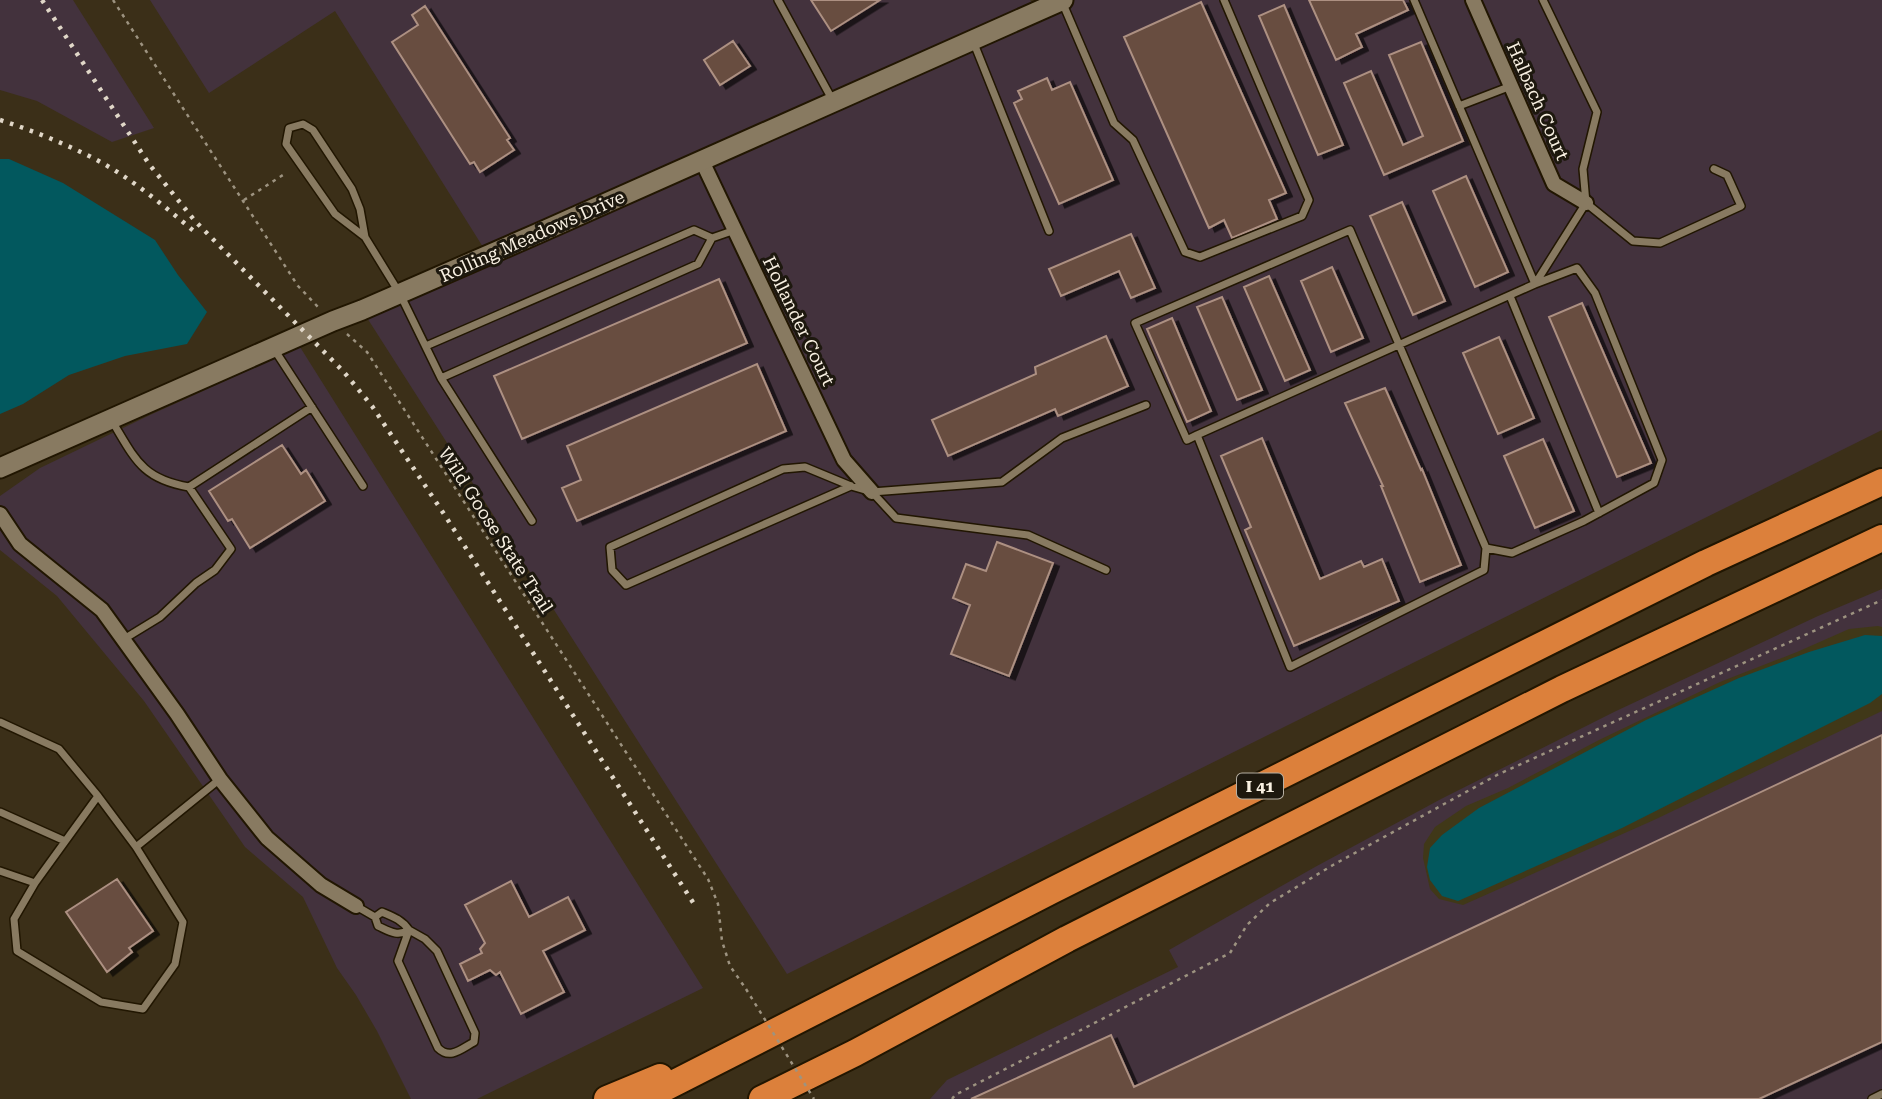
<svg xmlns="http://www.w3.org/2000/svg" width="1882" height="1099" viewBox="0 0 1882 1099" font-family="'Roboto Serif',serif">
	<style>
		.commercial { fill: #43323d }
		.sand { fill: #403818 }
		.water { fill: #02585e }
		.building { fill: #674d41; stroke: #ad9082; stroke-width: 2; filter: url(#shadow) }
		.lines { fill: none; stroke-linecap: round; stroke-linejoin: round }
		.service-casing { stroke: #211601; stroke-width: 10 }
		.minor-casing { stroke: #211601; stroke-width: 18 }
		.secondary-casing { stroke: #211601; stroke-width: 23 }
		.motorway-casing { stroke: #211601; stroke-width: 30 }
		.path { stroke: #9d9380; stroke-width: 2.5; stroke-dasharray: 3.5 5; stroke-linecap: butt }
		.service { stroke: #887a61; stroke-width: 7 }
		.minor { stroke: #887a61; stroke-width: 14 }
		.secondary { stroke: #887a61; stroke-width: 19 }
		.motorway { stroke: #dc803b; stroke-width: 26 }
		.rail { stroke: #e0d7c8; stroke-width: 4.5; stroke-dasharray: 3.5 7; stroke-linecap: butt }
		.path-bridge { stroke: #9d9380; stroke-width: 2.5; stroke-dasharray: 3.5 5; stroke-linecap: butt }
		.labels { text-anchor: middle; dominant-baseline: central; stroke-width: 6; stroke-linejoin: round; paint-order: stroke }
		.shield { fill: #1d180e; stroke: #b6afa2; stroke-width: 2 }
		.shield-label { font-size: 16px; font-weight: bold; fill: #f8f0e2 }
		.street-label { font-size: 18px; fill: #f8f0e2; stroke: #1d180e }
	</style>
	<defs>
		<filter id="shadow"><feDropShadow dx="6" dy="3.5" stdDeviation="0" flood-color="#0009"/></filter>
	</defs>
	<rect width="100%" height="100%" fill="#3b2f18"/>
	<path class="commercial" d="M 0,0 L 73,0 L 154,128 L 112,142 L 37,101 L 0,90 Z
		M 150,0 L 1030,0 L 1037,11 L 1063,0 L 1882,0 L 1882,430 L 787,974 L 362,310 L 488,255 L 335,11 L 209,93 Z
		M 300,347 L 703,988 L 477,1099 L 411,1099 L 377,1031 L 356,995 L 337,968 L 303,897 L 245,847 L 144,701 L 57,596 L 0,550 L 0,496 L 40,468 L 150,415 Z
		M 1882,589 L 1882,1099 L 930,1099 L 947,1080 L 1178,967 L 1169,950 L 1315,867 L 1441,799 L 1614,712 L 1818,616 Z"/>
	<path class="sand" d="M 1878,626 L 1882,627 L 1882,711 L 1654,820 L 1463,905 L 1439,899 L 1430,889 L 1423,858 L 1424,844 L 1435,827 L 1466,806 L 1508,788 L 1599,740 L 1720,682 L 1797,652 L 1849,629 Z"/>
	<path class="water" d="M 0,159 L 9,159 L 63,183 L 155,240 L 178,275 L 207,312 L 187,344 L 125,356 L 69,375 L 23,404 L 0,414 Z
		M 1865,635 L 1882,636 L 1882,694 L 1870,703 L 1622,828 L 1458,901 L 1442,896 L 1430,880 L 1427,867 L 1430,848 L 1442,835 L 1479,808 L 1646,720 L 1739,678 L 1809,652 Z"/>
	<path class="building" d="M 811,0 L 880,0 L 831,31 Z
		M 1309,0 L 1403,0 L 1408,10 L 1356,34 L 1362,47 L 1336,60 Z
		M 1201,2 L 1286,193 L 1269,200 L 1277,219 L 1232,238 L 1224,220 L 1209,228 L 1124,37 Z
		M 1284,5 L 1343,145 L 1318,155 L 1259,16 Z
		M 425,6 L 510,138 L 507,140 L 514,150 L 480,172 L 474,162 L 470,164 L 392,42 L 418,25 L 412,15 Z
		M 733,41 L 750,66 L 720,85 L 704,60 Z
		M 1421,42 L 1463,141 L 1384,175 L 1344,83 L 1371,71 L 1403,145 L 1423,136 L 1389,55 Z
		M 1047,78 L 1052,90 L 1070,82 L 1113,180 L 1059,204 L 1014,103 L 1022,99 L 1018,91 Z
		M 1466,176 L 1508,272 L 1475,287 L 1433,191 Z
		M 1402,202 L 1445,301 L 1413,315 L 1370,216 Z
		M 1131,234 L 1155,288 L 1131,298 L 1119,271 L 1061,296 L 1049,269 Z
		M 1332,267 L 1363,338 L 1331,352 L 1301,281 Z
		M 1269,276 L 1310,370 L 1285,381 L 1244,287 Z
		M 719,279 L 747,343 L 522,439 L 494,376 Z
		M 1222,297 L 1262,390 L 1237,400 L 1197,307 Z
		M 1582,303 L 1651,463 L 1617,477 L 1549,317 Z
		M 1172,318 L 1211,411 L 1187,422 L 1147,329 Z
		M 1106,336 L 1128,386 L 1058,416 L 1055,409 L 948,456 L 932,420 L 1036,374 L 1035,367 Z
		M 1499,337 L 1534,418 L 1498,434 L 1463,353 Z
		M 757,364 L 786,431 L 577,521 L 562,488 L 581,480 L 567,446 Z
		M 1385,388 L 1421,470 L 1422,469 L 1461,565 L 1420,582 L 1381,486 L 1383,486 L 1345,403 Z
		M 1262,438 L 1320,579 L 1361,561 L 1364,567 L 1382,559 L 1399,601 L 1294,646 L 1245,530 L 1251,527 L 1221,456 Z
		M 1543,439 L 1574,511 L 1535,528 L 1504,456 Z
		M 282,445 L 301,474 L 306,470 L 325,501 L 250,548 L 232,519 L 228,521 L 209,491 Z
		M 997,542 L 1053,563 L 1009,676 L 951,654 L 970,605 L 953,598 L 966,564 L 986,571 Z
		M 1882,735 L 1882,1042 L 1759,1099 L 971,1099 L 1111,1035 L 1134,1087 Z
		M 117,879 L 153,931 L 129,948 L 132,952 L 107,972 L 66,912 Z
		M 511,881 L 529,917 L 568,897 L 585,930 L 543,951 L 564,992 L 521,1014 L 500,972 L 496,975 L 490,970 L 468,981 L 460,964 L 482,953 L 480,949 L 485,943 L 465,905 Z"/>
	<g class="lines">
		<defs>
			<path id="service" d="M 778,0 L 833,101
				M 1414,0 L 1535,284 L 1586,203 L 1583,169 L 1597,112 L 1543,0
				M 1063,4 L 1114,123 L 1133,140 L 1185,252 L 1200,257 L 1302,216 L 1309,200 L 1224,0
				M 973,41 L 1049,231
				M 1459,106 L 1511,86
				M 1586,203 L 1633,241 L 1660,243 L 1741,206 L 1727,175 L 1714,169
				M 365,237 L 335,214 L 286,144 L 289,128 L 303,124 L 313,130 L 352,189 L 360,209 L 365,237 L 400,294 L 441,378 L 532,521
				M 1510,296 L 1599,513
				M 426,346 L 694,230 L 712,238 L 735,230
				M 274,349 L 363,486
				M 441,378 L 698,264 L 712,238
				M 112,421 C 135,459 142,479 189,487 L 231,549 L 215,570 L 196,583 L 160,617 L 124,639
				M 1197,435 L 1290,667 L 1484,570 L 1486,548 L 1350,230 L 1135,323 L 1187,440 L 1197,435 L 1535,284 L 1577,268 L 1595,293 L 1662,460 L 1654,483 L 1584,521 L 1512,553 L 1486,548
				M 851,486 L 626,585 L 612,570 L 610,547 L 783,469 L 805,467 L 851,486 L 872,492 L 1002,482 L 1062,438 L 1146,405
				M 189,487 L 312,407
				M 872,492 L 896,518 L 1028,535 L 1106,570
				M 0,722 L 59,749 L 98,796 L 136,847
				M 98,796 L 35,883 L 14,919 L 17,951 L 101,1002 L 143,1009 L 175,964 L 183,922 L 136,847 L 220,779
				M 0,812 L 65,841
				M 0,871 L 35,883
				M 356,906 L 375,917 L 378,926 C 389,931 397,937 409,930 C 402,920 394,917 382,912 L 375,917
				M 409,930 L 425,939 L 437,951 L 475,1033 L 474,1042 C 461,1049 450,1060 438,1048 L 398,961 Z
				M 1872,1099 L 1882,1094"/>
			<path id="minor" d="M 1473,0 L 1554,184 L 1586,203
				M 702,161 L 844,460 L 872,492
				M 0,514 L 20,544 L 102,610 L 177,714 L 220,779 L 267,838 L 321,885 L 356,906"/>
			<path id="secondary" d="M 0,468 L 333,321 L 362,310 L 541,232 L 1063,0"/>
			<path id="motorway" d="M 607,1099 L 660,1077
				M 643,1099 L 1051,891 L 1546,643 L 1706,563 L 1882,482
				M 762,1099 L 855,1053 L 1067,939 L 1562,689 L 1882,538"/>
		</defs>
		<use href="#service" class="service-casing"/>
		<use href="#minor" class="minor-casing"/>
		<use href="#secondary" class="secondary-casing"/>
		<use href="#motorway" class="motorway-casing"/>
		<path class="path" d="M 113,0 L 298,286 L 319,308
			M 244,200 L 283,175
			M 347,334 L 367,352 L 708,879 L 718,904 L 722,941 L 730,966 L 746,989
			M 952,1099 L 955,1095 L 1230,953 L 1247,925 L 1270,903 L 1333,865 L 1497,775 L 1882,600"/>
		<use href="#service" class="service"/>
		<use href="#minor" class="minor"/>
		<use href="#secondary" class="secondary"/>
		<use href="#motorway" class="motorway"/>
		<path class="rail" d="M 42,0 L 149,164 L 195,221 L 343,371 L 372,406 L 444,514 L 694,904
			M 0,120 C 31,130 61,142 91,157 C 129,176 163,205 196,233"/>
		<path class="path-bridge" d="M 746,989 L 814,1099"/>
	</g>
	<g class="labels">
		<rect class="shield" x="1237" y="773.5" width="46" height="25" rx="5"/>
		<g class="shield-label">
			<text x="1260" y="786">I 41</text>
		</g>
		<g class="street-label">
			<text transform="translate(1538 101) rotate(66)">Halbach Court</text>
			<text transform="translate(532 236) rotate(-24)">Rolling Meadows Drive</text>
			<text transform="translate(799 321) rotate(64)">Hollander Court</text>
			<text transform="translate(496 530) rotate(57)">Wild Goose State Trail</text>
		</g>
	</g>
</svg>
